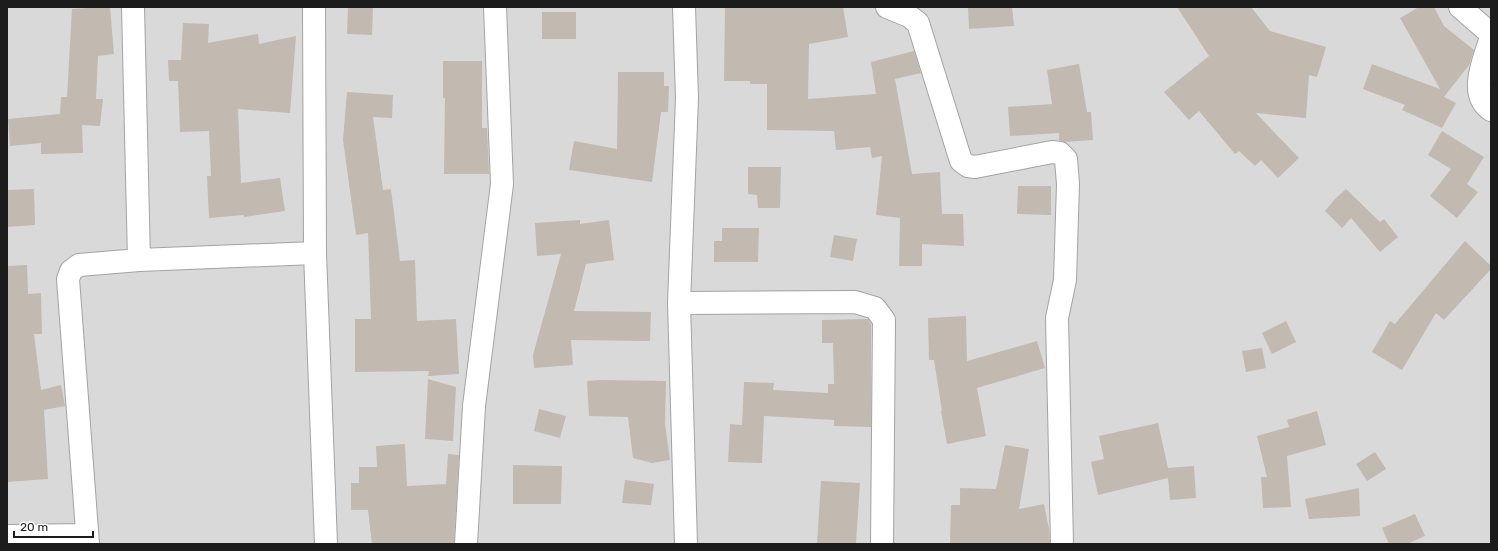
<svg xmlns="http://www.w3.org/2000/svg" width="1498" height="551" viewBox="0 0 1498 551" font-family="Rubik,sans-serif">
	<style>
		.residential { fill: #dad9d9 }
		.building { fill: #c2b9b1 }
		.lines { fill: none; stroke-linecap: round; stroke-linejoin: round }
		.minor-casing { stroke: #a3a3a3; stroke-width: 24 }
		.minor { stroke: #fff; stroke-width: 22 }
	</style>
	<rect width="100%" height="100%" fill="#ede9e1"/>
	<path class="residential" d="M 7,7 L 1491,7 L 1491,544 L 7,544 Z"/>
	<path class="building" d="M 88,7 L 110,7 L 114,54 L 98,56 L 96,99 L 103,99 L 100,126 L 82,125 L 83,153 L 41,154 L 41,143 L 10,146 L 8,119 L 60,114 L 61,97 L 67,97 L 72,9 L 88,8 Z
		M 348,7 L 373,7 L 372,35 L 347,34 Z
		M 725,7 L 843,7 L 848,37 L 809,44 L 808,99 L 876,94 L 871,62 L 914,51 L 921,73 L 895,79 L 912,174 L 940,172 L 942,214 L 963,214 L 964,246 L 922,244 L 922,266 L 899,266 L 900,218 L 876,215 L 882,156 L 872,158 L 870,147 L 836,150 L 834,131 L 767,130 L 767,84 L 750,84 L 750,81 L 724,81 Z
		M 968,7 L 1012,7 L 1014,26 L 969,29 Z
		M 1177,7 L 1251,7 L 1270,31 L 1326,47 L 1317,77 L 1309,75 L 1306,118 L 1256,113 L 1299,158 L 1278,178 L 1261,160 L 1255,166 L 1239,151 L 1235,154 L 1199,111 L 1189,120 L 1164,92 L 1209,56 Z
		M 1419,7 L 1434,7 L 1444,26 L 1474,50 L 1469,65 L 1444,97 L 1456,103 L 1442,128 L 1402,110 L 1405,105 L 1363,89 L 1372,64 L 1440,89 L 1400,18 Z
		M 542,12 L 576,12 L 576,39 L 542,39 Z
		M 183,23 L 209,24 L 208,43 L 258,34 L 259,44 L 296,36 L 290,113 L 238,109 L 241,183 L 280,178 L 285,211 L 244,217 L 244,215 L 209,218 L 207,176 L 211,176 L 209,131 L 180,132 L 178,81 L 169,81 L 168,60 L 181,60 Z
		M 443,61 L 482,61 L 482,128 L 487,128 L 489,174 L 444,174 L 445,98 L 443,98 Z
		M 1079,64 L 1087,112 L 1091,112 L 1093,140 L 1064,142 L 1059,140 L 1059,133 L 1010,136 L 1008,107 L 1052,104 L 1047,70 Z
		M 618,72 L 664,72 L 664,86 L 669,86 L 668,112 L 661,112 L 652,182 L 569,170 L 574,141 L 617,149 Z
		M 347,92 L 393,95 L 392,118 L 373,117 L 383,190 L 391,189 L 400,261 L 415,260 L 417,321 L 456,319 L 459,374 L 428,376 L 429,371 L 355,372 L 355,319 L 371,319 L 368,233 L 356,235 L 343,140 Z
		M 1442,131 L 1484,157 L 1467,184 L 1478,192 L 1457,218 L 1430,196 L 1451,169 L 1428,155 Z
		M 748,167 L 781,167 L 780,208 L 758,208 L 757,195 L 748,194 Z
		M 1018,186 L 1051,186 L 1051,215 L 1017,214 Z
		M 34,189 L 35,225 L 7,227 L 7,190 Z
		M 1346,189 L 1380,222 L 1384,219 L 1398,237 L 1380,252 L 1351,218 L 1342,228 L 1325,211 L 1335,199 Z
		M 580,220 L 580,224 L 609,220 L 614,260 L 586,264 L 574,311 L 651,312 L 650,341 L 571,340 L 573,365 L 534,368 L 533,355 L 561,254 L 537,256 L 535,223 Z
		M 722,228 L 759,228 L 758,262 L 714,262 L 714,241 L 722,241 Z
		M 834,235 L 857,239 L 853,261 L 830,257 Z
		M 1465,241 L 1491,266 L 1491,269 L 1444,320 L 1436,313 L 1402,370 L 1372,352 L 1390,321 L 1395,324 Z
		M 27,265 L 28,294 L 41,293 L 42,334 L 34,334 L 41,390 L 61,385 L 65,406 L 44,410 L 48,479 L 7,482 L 7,266 Z
		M 966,316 L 967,361 L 1037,341 L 1045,368 L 977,388 L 986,436 L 947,444 L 941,411 L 942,411 L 934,360 L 929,360 L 928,318 Z
		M 868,319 L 871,324 L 871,427 L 834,426 L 834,420 L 764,416 L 762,463 L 728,462 L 730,424 L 742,425 L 744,382 L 774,383 L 773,390 L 828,393 L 828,384 L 834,384 L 833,343 L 822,343 L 822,320 Z
		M 1286,321 L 1296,342 L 1272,354 L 1262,333 Z
		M 1262,348 L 1266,368 L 1246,372 L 1242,351 Z
		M 428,379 L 456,387 L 453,441 L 425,439 Z
		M 600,380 L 666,381 L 665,423 L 670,460 L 652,463 L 633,458 L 628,417 L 589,416 L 587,381 Z
		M 539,409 L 566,416 L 560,438 L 534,431 Z
		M 1317,411 L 1326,445 L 1287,456 L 1291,507 L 1263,508 L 1261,477 L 1267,477 L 1257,436 L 1289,427 L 1287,420 Z
		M 1158,423 L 1168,468 L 1194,466 L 1196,498 L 1170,500 L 1168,478 L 1098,495 L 1091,462 L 1104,459 L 1099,436 Z
		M 405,444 L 407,486 L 446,484 L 448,454 L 459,455 L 454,544 L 372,544 L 368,510 L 351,510 L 351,483 L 359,483 L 359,467 L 377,467 L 376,446 Z
		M 1005,445 L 1029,449 L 1019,509 L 1044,504 L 1049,529 L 1050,544 L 950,544 L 951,505 L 960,505 L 960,488 L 996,489 Z
		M 1375,452 L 1386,469 L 1367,481 L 1356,464 Z
		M 513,465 L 562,466 L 561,504 L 513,504 Z
		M 625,480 L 654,484 L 651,505 L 622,503 Z
		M 821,481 L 860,483 L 856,544 L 817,544 Z
		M 1359,488 L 1360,516 L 1309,519 L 1305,499 Z
		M 1415,514 L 1425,536 L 1407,544 L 1389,544 L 1382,528 Z"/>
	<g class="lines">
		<defs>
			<path id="minor" d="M 314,7 L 315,253 L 326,544
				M 684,7 L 687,98 L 679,303 L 686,544
				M 887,7 L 909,16 L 918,23 L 961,161 L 968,166 L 975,167 L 1052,152 L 1060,153 L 1066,159 L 1068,184 L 1065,280 L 1057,318 L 1062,544
				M 1460,7 L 1491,34
				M 1491,37 C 1485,58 1467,94 1491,110
				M 139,260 L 315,253
				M 679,303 L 855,302 L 875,308 L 884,320 L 882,544
				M 7,536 L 87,535
				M 88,544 L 68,279 L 71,271 L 79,265 L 139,260 L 133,7
				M 466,544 L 474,406 L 502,184 L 495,7"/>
		</defs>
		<use href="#minor" class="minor-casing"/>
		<use href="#minor" class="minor"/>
	</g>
	<rect width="1498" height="551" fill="none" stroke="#1c1c1c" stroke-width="16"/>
	<path d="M14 531v6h79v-6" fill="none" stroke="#1c1c1c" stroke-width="2"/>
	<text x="20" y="531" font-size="12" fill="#1c1c1c" stroke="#ffffff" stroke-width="3" paint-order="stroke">20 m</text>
</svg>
